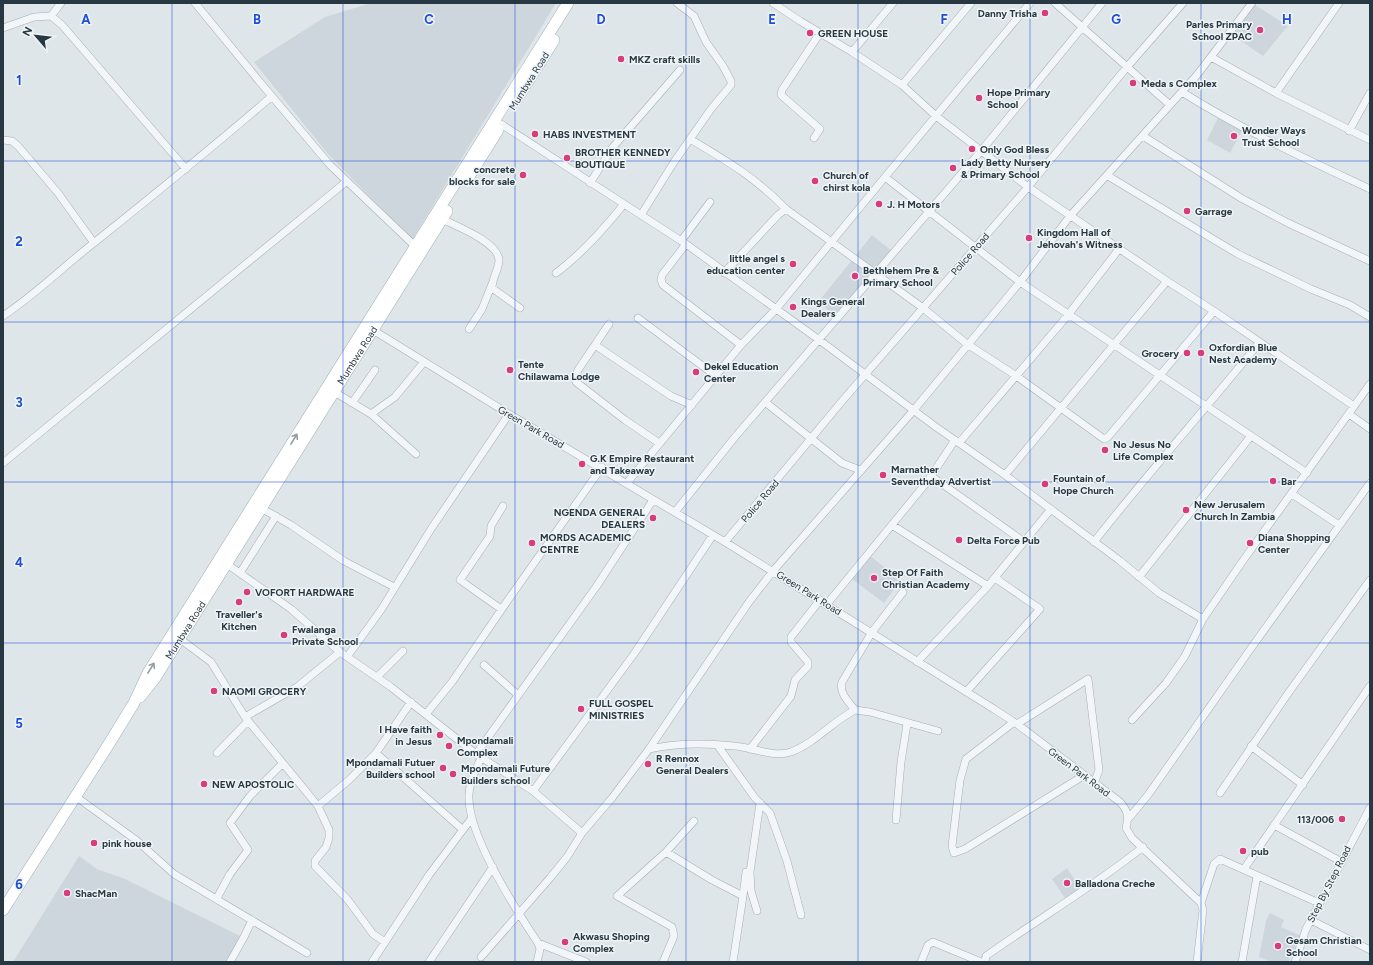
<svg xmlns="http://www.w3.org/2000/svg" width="1373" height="965" viewBox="0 0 1373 965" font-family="Figtree,sans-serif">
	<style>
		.built { fill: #cdd6dc }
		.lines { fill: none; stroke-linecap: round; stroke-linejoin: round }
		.street-casing { stroke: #a4aeb4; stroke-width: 8 }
		.primary-casing { stroke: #9eaeb6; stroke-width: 12 }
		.street { stroke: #f2f6f8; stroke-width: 7 }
		.primary { stroke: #fff; stroke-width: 11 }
		.oneway { stroke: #939ca0 }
		.grid { fill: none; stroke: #1d4ed8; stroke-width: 1; stroke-opacity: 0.55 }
		.poi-dot { fill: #d73c7b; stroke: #eff4f7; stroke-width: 1.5 }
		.labels { text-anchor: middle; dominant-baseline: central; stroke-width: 3; stroke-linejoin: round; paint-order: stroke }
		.poi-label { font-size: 10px; font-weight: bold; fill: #273842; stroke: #eff4f7; text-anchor: start }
		.street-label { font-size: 10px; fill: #273842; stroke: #eff4f7 }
		.grid-label { font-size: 13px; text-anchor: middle; font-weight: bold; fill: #1d4ed8; stroke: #eff4f7; stroke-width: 3; stroke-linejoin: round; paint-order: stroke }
	</style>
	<rect width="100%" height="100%" fill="#dfe6ea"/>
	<path class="built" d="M 371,3 L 556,3 L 412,240 L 328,154 L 254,62 L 325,17 Z
		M 1255,5 L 1288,26 L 1263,56 L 1232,35 Z
		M 1219,116 L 1243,129 L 1230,153 L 1207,140 Z
		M 872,235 L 892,251 L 835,317 L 819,301 Z
		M 870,556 L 901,580 L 884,603 L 852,579 Z
		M 79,856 L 97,869 L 125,879 L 242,937 L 226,962 L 13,962 Z
		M 1067,868 L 1080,888 L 1065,898 L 1052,879 Z
		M 1270,913 L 1284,920 L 1281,927 L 1301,936 L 1288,962 L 1272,962 L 1259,957 L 1266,921 Z"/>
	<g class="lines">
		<defs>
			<path id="street" d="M 195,3 L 259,81 L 330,165 L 418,249
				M 677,3 L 694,16 L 706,42 L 723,66 L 731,81 L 731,85 L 711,109 L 674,162 L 641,215 L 686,244 L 818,339 L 936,427 L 1005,475 L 1119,560 L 1159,593 L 1203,619 L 1242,562 L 1370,384
				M 773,3 L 800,21 L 852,52 L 902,85 L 936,116 L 1028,187 L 1167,281 L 1214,311 L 1354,406
				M 1030,3 L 885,177 L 1020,282 L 1307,473
				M 1055,3 L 1170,105
				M 51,16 L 61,3
				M 3,28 L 34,17 L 51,16 L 62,25 L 186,169
				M 852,52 L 893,3
				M 1211,57 L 1276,93 L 1370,140
				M 902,85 L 971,3
				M 1182,92 C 1242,130 1306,159 1370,189
				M 1276,93 L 1339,3
				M 501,124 L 641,215
				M 1349,131 L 1370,93
				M 1143,136 L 1241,198 L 1288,223 L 1370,261
				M 814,138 L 820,129 L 781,95 L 782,90 L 820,33
				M 690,139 C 727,161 756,178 786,209
				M 3,140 L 12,141 L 18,146 L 58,193 L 94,243
				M 1108,176 L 1238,254 L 1311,289 L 1350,305 L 1370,317
				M 590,183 L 613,147 L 680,70
				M 442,219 C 456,226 498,242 499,260 C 499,269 492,278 492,288 L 520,308
				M 681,241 L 710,202
				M 686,244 L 662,275 L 661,280 L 663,285 L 741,345
				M 556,273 C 583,253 604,229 624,204
				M 724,273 L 778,215 L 786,209 L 923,308 L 967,344 L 1015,375 L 1104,439 L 1108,437 L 1214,311
				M 3,316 C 36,294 64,266 95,242 C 155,194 214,146 271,97
				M 638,318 L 716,376
				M 609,324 L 578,370 L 575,378 L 576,382 L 625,420 L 659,443
				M 469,329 L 482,309 L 492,284
				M 373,330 L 509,414 L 725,542 L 994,709 L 1017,724 L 1120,802 C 1128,811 1129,816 1126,828 L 1132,838 L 1201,903
				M 595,345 L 671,396 L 692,405
				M 331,390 L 371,414 L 416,454
				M 765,402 L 842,463 L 860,470
				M 352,403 L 375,370
				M 371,414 L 395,397 L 424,362
				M 1349,414 L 1370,429
				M 959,443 L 1068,315 L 1119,249
				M 3,463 L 347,181
				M 1005,475 L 1167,281
				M 931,476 L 1023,541
				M 627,483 L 741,345 L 776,309 L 885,177
				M 1292,494 L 1339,525
				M 261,508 L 291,525 L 344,561 L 394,587
				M 675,512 L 735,437 L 981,151 L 1102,3
				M 892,525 L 988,586
				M 725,542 L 843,400 L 1028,187 L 1127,67 L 1183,3
				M 1094,542 C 1147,474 1205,410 1259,343
				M 224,562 L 291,609 L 340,652 L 391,687 L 476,754
				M 240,573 L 276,516
				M 1139,577 L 1251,436
				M 827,604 L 927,482 L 955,440
				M 501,609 L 460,580 L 490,536 L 491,526 L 503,506
				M 180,639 L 211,662 L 245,717 L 318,806 L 329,830 L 329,838 L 326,847 L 315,861 L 315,866 L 348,900 L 373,934 L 385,942
				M 347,657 L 381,610 L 431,529 L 509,414
				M 917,662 L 988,586 L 1051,509
				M 484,665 L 518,695
				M 377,677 L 403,651
				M 966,692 L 1040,609 L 995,578
				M 855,710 C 848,701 839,693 842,682 L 872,632 L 903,592
				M 426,714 L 452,682 L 508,600 L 602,467
				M 245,717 L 297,687 L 340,652
				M 1132,720 L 1166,683 L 1185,656 L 1203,619
				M 1014,722 L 966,759 L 960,780 L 952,846 L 954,853 L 965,849 L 1083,776
				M 1017,724 L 1088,679 L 1099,770 L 1094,784
				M 718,746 L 755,798 L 770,813 L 787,861 L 801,915
				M 1251,746 L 1303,785
				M 649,749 C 676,743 707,743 734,746 C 752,747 773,758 791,752 C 815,743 833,721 855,710 L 870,712 L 938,731
				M 750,749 L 791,696 L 795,680 L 808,666 L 808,662 L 791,642 L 791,637 L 820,600
				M 217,753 L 248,721
				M 376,753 L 462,829
				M 481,758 C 476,770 469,782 469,795 C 467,834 516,910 538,943 L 540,949 L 537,962
				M 533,791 L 634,654 L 713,535
				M 1220,793 L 1289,692 L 1370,580
				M 75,796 L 136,840 L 174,874 L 307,953
				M 318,806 L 349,780 L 376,753 L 411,702
				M 1129,818 L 1148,795 L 1249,651 L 1370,483
				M 896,820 L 901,762 L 907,724
				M 1274,825 L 1340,861
				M 582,833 L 533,791 L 476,754 L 596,587 L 653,500
				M 666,852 L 694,821
				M 1244,869 L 1370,686
				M 743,896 L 746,872
				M 217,898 L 230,874 L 248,850 L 230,823 L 250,796 L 282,764
				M 1201,903 L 1214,864 L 1220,859 L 1319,903
				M 757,911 L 751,891 L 750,872 L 760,803
				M 1311,920 L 1370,950
				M 538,943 L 586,962
				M 481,957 L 550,878 L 567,857 L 582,833 L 612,798 L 649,749 L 749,602 L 773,571 L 913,411 L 1020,282 L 1070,216 L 1197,75 L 1252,3
				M 230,962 L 244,937 L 252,920
				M 372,962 L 429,875 L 471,819
				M 429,962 L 493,867
				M 663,962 L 674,936 L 672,927 L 617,896 L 666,852 L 712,880 L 743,896 L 733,962
				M 921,962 L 928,945 L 933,942 L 981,962
				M 985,962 L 986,956 C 1038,919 1093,887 1143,847
				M 1197,962 L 1203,910 L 1201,903
				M 1242,962 L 1257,876
				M 1295,962 L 1306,929 L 1370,808"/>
			<g id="primary">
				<path d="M 516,100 L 554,40"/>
				<path d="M 468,178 L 498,130"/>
				<path id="s1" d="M 140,697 L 155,678 L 447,211"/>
				<path d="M 3,910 L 107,747 L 134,703 L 148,673 L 568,3"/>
			</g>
		</defs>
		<use href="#street" class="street-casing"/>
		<use href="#primary" class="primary-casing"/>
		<use href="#street" class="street"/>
		<use href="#primary" class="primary"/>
	</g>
	<defs><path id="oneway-shaft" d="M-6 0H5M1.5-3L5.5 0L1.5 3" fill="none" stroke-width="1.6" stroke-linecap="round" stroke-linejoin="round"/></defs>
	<g class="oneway">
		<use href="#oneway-shaft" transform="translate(294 439) rotate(-58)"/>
		<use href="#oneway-shaft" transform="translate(151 668) rotate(-58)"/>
	</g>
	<path class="grid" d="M 172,3 L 172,962M 343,3 L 343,962M 515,3 L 515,962M 686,3 L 686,962M 858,3 L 858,962M 1030,3 L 1030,962M 1201,3 L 1201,962M 3,161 L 1370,161M 3,322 L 1370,322M 3,482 L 1370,482M 3,643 L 1370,643M 3,804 L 1370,804"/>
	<g class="poi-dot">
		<circle cx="1045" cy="13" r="4"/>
		<circle cx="1260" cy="30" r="4"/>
		<circle cx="810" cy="33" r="4"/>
		<circle cx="621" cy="59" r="4"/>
		<circle cx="1133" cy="83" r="4"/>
		<circle cx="979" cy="98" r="4"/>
		<circle cx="535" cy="134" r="4"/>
		<circle cx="1234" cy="136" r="4"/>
		<circle cx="972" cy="149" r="4"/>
		<circle cx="567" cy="158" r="4"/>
		<circle cx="953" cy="168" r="4"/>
		<circle cx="523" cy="175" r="4"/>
		<circle cx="815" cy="181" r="4"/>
		<circle cx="879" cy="204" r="4"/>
		<circle cx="1187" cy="211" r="4"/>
		<circle cx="1029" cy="238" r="4"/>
		<circle cx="793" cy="264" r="4"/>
		<circle cx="855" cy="276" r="4"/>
		<circle cx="793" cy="307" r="4"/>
		<circle cx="1187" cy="353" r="4"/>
		<circle cx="1201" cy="353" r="4"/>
		<circle cx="510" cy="370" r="4"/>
		<circle cx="696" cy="372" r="4"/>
		<circle cx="1105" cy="450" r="4"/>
		<circle cx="582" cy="464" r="4"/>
		<circle cx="883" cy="475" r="4"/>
		<circle cx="1273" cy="481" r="4"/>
		<circle cx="1045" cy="484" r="4"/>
		<circle cx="1186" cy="510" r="4"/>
		<circle cx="653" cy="518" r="4"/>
		<circle cx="959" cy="540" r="4"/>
		<circle cx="532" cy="543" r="4"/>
		<circle cx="1250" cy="543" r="4"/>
		<circle cx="874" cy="578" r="4"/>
		<circle cx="247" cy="592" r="4"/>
		<circle cx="239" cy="602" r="4"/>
		<circle cx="284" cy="635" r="4"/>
		<circle cx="214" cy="691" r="4"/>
		<circle cx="581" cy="709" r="4"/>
		<circle cx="440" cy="735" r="4"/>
		<circle cx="449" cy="746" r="4"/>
		<circle cx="648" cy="764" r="4"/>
		<circle cx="443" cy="768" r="4"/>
		<circle cx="453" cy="774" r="4"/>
		<circle cx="204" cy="784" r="4"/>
		<circle cx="1342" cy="819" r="4"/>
		<circle cx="94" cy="843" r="4"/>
		<circle cx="1243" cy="851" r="4"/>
		<circle cx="1067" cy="883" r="4"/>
		<circle cx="67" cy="893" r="4"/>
		<circle cx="565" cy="942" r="4"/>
		<circle cx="1278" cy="946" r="4"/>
	</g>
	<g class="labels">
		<g class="poi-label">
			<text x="1037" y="13" text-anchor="end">Danny Trisha</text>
			<text x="1252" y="24" text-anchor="end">Parles Primary<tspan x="1252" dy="12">School ZPAC</tspan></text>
			<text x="818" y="33">GREEN HOUSE</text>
			<text x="629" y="59">MKZ craft skills</text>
			<text x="1141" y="83">Meda s Complex</text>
			<text x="987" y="92">Hope Primary<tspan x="987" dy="12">School</tspan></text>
			<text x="1242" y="130">Wonder Ways<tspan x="1242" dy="12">Trust School</tspan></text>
			<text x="543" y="134">HABS INVESTMENT</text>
			<text x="980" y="149">Only God Bless</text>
			<text x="575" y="152">BROTHER KENNEDY<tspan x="575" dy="12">BOUTIQUE</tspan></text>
			<text x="961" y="162">Lady Betty Nursery<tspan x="961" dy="12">&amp; Primary School</tspan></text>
			<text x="515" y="169" text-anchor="end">concrete<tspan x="515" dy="12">blocks for sale</tspan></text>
			<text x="823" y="175">Church of<tspan x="823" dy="12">chirst kola</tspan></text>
			<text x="887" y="204">J. H Motors</text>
			<text x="1195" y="211">Garrage</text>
			<text x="1037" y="232">Kingdom Hall of<tspan x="1037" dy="12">Jehovah's Witness</tspan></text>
			<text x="785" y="258" text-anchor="end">little angel s<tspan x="785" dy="12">education center</tspan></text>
			<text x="863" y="270">Bethlehem Pre &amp;<tspan x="863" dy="12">Primary School</tspan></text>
			<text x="801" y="301">Kings General<tspan x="801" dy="12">Dealers</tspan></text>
			<text x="1209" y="347">Oxfordian Blue<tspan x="1209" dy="12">Nest Academy</tspan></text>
			<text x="1179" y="353" text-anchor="end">Grocery</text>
			<text x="518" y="364">Tente<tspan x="518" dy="12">Chilawama Lodge</tspan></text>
			<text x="704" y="366">Dekel Education<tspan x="704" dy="12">Center</tspan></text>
			<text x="1113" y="444">No Jesus No<tspan x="1113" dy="12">Life Complex</tspan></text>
			<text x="590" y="458">G.K Empire Restaurant<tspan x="590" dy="12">and Takeaway</tspan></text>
			<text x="891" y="469">Marnather<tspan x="891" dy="12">Seventhday Advertist</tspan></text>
			<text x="1053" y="478">Fountain of<tspan x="1053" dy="12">Hope Church</tspan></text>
			<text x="1281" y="481">Bar</text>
			<text x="1194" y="504">New Jerusalem<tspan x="1194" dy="12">Church In Zambia</tspan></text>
			<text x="645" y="512" text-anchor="end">NGENDA GENERAL<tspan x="645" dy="12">DEALERS</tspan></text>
			<text x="540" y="537">MORDS ACADEMIC<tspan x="540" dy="12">CENTRE</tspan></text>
			<text x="1258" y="537">Diana Shopping<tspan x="1258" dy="12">Center</tspan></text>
			<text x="967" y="540">Delta Force Pub</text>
			<text x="882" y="572">Step Of Faith<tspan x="882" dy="12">Christian Academy</tspan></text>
			<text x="255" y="592">VOFORT HARDWARE</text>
			<text x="239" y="614" text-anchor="middle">Traveller's<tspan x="239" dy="12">Kitchen</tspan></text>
			<text x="292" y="629">Fwalanga<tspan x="292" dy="12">Private School</tspan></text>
			<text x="222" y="691">NAOMI GROCERY</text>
			<text x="589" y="703">FULL GOSPEL<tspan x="589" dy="12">MINISTRIES</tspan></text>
			<text x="432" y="729" text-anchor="end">I Have faith<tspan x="432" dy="12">in Jesus</tspan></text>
			<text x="457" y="740">Mpondamali<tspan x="457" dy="12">Complex</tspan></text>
			<text x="656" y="758">R Rennox<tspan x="656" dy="12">General Dealers</tspan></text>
			<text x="435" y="762" text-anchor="end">Mpondamali Futuer<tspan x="435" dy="12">Builders school</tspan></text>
			<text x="461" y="768">Mpondamali Future<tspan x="461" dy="12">Builders school</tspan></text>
			<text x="212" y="784">NEW APOSTOLIC</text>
			<text x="1334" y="819" text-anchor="end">113/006</text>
			<text x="102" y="843">pink house</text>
			<text x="1251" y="851">pub</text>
			<text x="1075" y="883">Balladona Creche</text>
			<text x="75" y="893">ShacMan</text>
			<text x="573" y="936">Akwasu Shoping<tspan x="573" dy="12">Complex</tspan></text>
			<text x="1286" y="940">Gesam Christian<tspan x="1286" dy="12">School</tspan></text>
		</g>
		<g class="street-label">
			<text transform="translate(529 81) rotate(-58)">Mumbwa Road</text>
			<text transform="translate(970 254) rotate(-49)">Police Road</text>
			<text stroke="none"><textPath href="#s1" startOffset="405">Mumbwa Road</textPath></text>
			<text transform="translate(531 427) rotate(30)">Green Park Road</text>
			<text transform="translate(760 501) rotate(-50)">Police Road</text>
			<text transform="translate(809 593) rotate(32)">Green Park Road</text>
			<text stroke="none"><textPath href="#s1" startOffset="81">Mumbwa Road</textPath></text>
			<text transform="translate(1079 772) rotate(37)">Green Park Road</text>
			<text transform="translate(1329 884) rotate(-63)">Step By Step Road</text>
		</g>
	</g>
	<g class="grid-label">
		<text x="86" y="24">A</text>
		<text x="257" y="24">B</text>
		<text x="429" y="24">C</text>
		<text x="601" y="24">D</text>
		<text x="772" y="24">E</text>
		<text x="944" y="24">F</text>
		<text x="1116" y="24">G</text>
		<text x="1287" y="24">H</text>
		<text x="19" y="85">1</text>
		<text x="19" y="246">2</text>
		<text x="19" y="407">3</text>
		<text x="19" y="567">4</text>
		<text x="19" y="728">5</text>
		<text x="19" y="889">6</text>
	</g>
	<rect width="1373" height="965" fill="none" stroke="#273842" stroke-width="8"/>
	<g transform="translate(36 36) rotate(298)" stroke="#eff4f7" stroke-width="3" paint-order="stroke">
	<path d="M0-3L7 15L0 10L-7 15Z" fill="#273842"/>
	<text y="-6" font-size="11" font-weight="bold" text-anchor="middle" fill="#273842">N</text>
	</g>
</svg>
